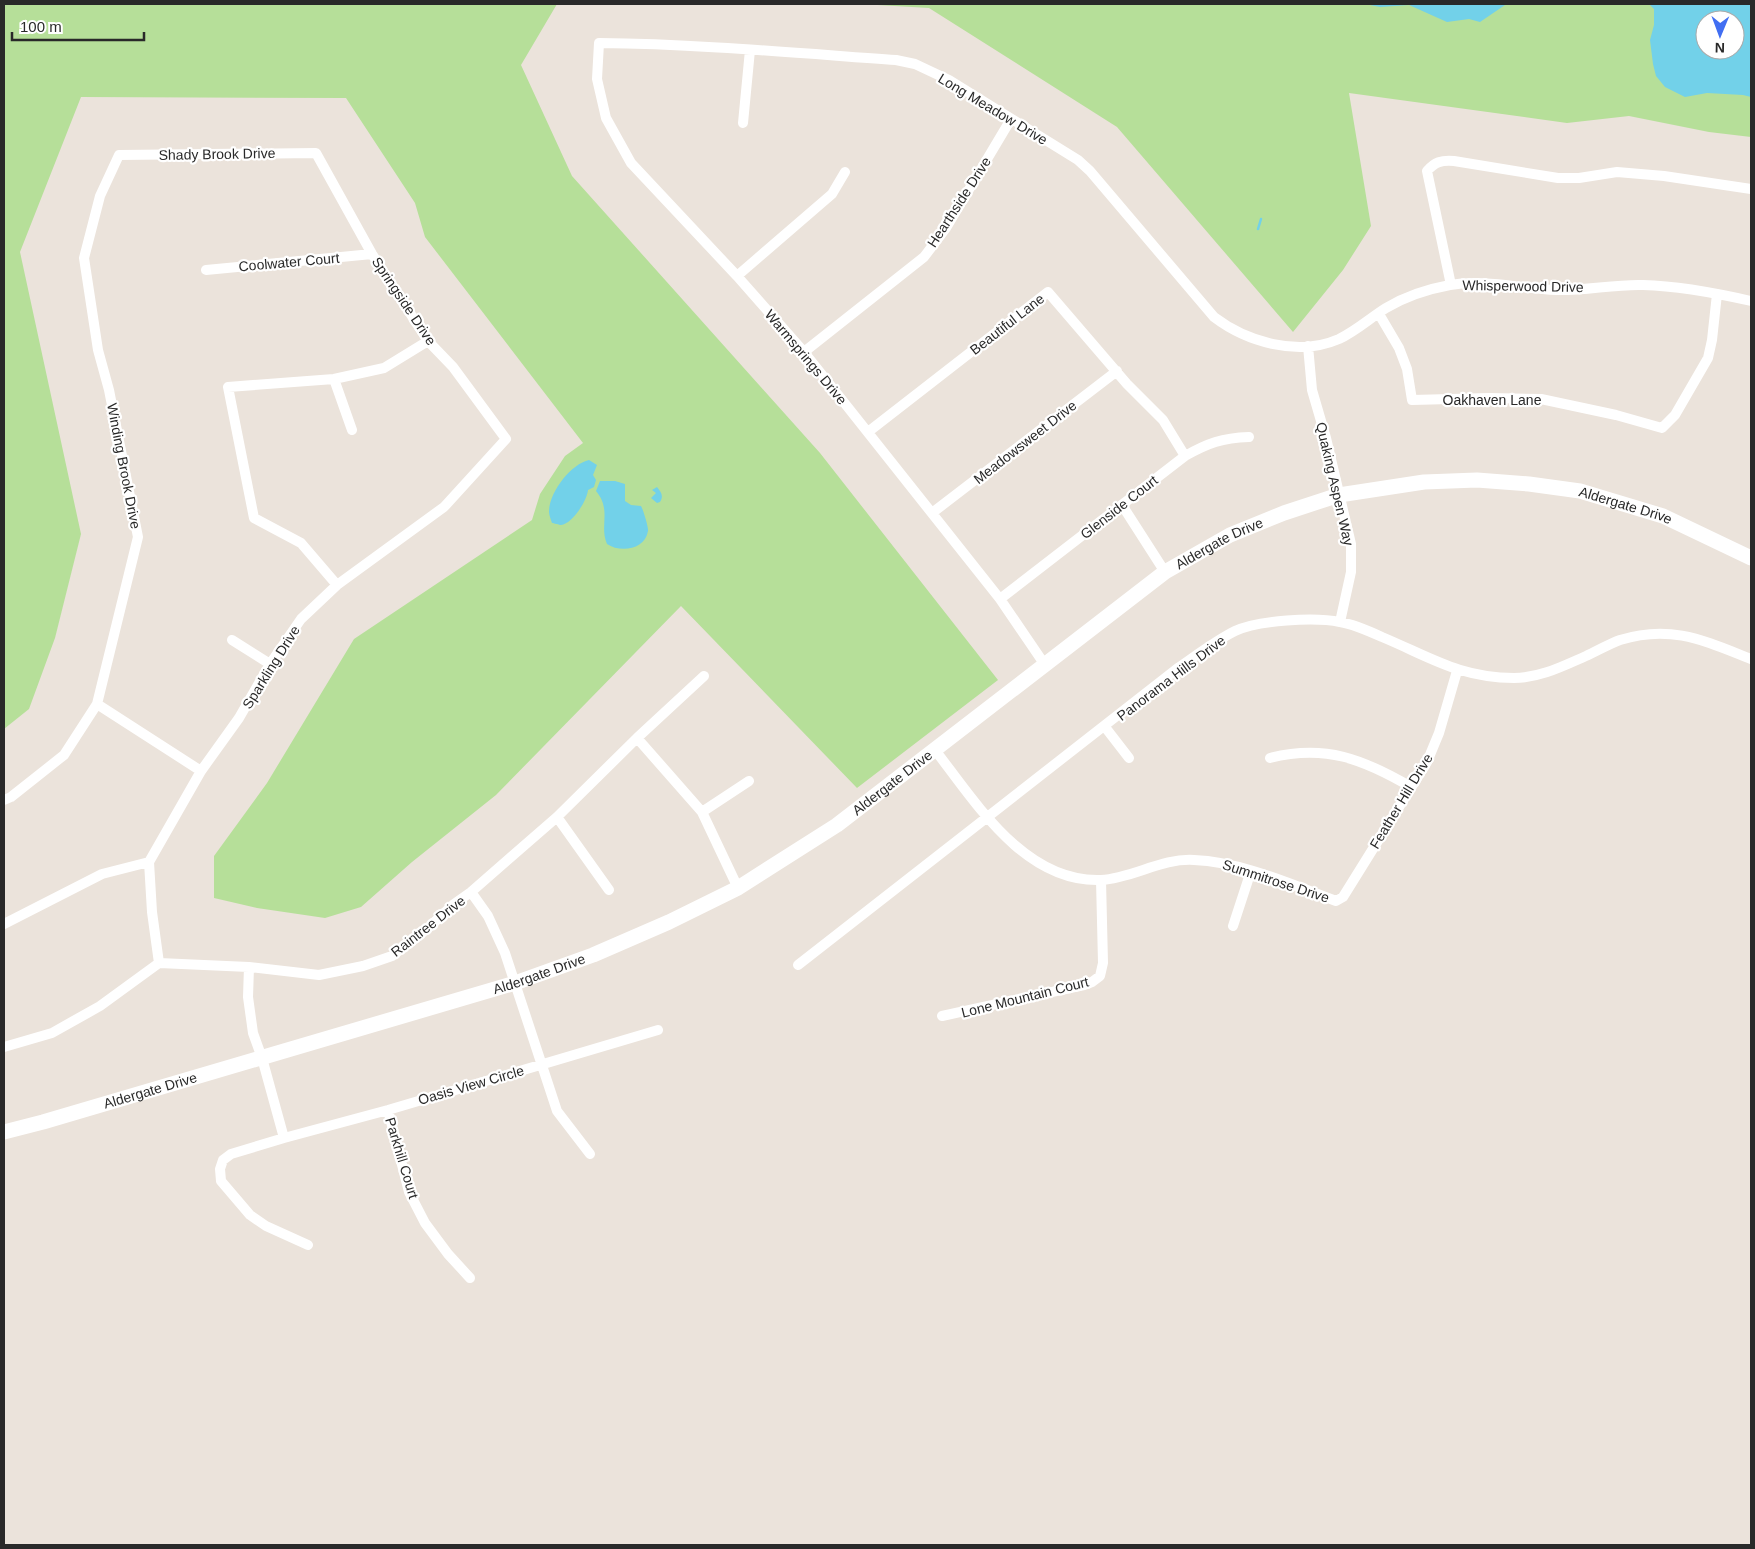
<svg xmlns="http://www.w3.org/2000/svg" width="1755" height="1549" viewBox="0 0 1755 1549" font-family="Arial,sans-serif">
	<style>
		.green { fill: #b6df99; fill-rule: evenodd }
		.water { fill: #72d1e9; fill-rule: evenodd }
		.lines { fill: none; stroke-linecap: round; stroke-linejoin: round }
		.stream { stroke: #72d1e9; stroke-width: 2.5 }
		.street { stroke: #fff; stroke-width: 10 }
		.secondary { stroke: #fff; stroke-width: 15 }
		.labels { text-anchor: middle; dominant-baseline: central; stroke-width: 4.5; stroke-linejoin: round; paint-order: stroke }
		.street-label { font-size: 14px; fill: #292929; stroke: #fff }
	</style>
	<rect width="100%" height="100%" fill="#ebe3db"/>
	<path class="green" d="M 4,4 L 557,4 L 521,65 L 572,176 L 820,453 L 998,680 L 857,788 L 681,606 L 496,795 L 412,862 L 361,907 L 325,918 L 257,908 L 214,898 L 214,856 L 267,783 L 354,639 L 532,520 L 540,494 L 565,456 L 583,443 L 425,237 L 415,203 L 346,98 L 81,97 L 20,252 L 81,534 L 55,638 L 29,709 L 4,729 Z
		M 860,4 L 1751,4 L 1751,137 L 1709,132 L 1629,116 L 1567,123 L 1349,93 L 1371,226 L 1343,270 L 1293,332 L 1117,127 L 929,8 ZM 1705,20 L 1735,20 L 1735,50 L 1705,50 Z"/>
	<path class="water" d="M 1365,4 L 1517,4 L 1505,5 L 1480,22 L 1469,19 L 1447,22 L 1409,5 L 1380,7 Z
		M 1649,4 L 1751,4 L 1751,97 L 1743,95 L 1707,93 L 1685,97 L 1665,87 L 1656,76 L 1653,64 L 1650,40 L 1654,25 L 1654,9 ZM 1705,20 L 1735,20 L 1735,50 L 1705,50 Z
		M 589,460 L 597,465 L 593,475 L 596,480 L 594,487 L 588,490 C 587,501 572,524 561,525 C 560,525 553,523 552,523 C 551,520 549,515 549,512 C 549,492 571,464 589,460 Z
		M 600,481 L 615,481 L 625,484 L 625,501 L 631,505 L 641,506 C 643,509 649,529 648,531 C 645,550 620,553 607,544 C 599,526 612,510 596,491 Z
		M 657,487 C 661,492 664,496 660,502 L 657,503 L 651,498 L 656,493 L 652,490 Z"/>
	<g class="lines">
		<path class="stream" d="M 1258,229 L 1261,219"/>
		<path class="street" d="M 743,123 L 750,50
			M 206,270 L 372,254
			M 737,276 L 832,194 L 845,172
			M 1451,285 L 1427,171 C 1435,162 1441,160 1454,161 L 1558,178 L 1579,178 L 1617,172 L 1664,176 L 1751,189
			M 1379,314 L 1399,348 L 1407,369 L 1412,400 L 1489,398 L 1541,399 L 1616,415 L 1662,428 L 1675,415 L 1708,358 L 1712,340 L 1717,294
			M 1308,346 L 1312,390 L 1326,438 L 1351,544 L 1351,572 L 1340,622
			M 804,352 L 924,257 L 946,228 L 1011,119
			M 334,379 L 352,430
			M 868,432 L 1048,292 L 1127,384 L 1163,420 L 1185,456
			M 1122,505 L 1165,572
			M 932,513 L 1117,371
			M 337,585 L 301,543 L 254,518 L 228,387 L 334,379 L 384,368 L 428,341
			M 1000,599 L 1185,456 C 1208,443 1222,438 1249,437
			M 232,640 L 270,664
			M 1045,665 L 1000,599 L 804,352 L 737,276 L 631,163 L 606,118 L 597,79 L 599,43 C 698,44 797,53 896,60 L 915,64 L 949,80 L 1078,160 L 1090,171 L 1214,317 C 1247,342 1298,357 1339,339 C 1356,331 1370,318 1386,308 C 1406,296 1428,289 1450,285 C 1485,279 1521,289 1556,290 C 1585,291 1614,284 1643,285 C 1680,286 1716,293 1751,301
			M 97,704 L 201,771
			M 1105,727 L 1129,758
			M 637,738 L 702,812 L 738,888
			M 935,750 C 976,803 1025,883 1101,880 C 1133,878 1162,858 1194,860 C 1242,862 1290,884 1336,901 L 1343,897 L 1427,762 L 1439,733 L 1457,671
			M 1270,758 C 1325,744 1363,759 1411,787
			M 4,800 L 11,797 L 64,755 L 97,704 L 138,537 L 109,390 L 98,350 L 84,258 L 100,196 L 119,155 L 316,153 L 372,254 L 428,341 L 453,367 L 506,439 L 444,507 L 337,585 L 301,619 L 270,664 L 239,718 L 201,771 L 149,862 L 152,912 L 159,963
			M 702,812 L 749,781
			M 557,817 L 609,890
			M 471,892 L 488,916 L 505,953 L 557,1111 L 590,1154
			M 4,924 L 102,874 L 149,862
			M 1233,926 L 1251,871
			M 798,965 L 1178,668 C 1197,655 1215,641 1235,631 C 1258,620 1315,617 1340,622 C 1352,624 1371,632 1382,637 C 1430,657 1460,678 1514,678 C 1540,678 1563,666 1586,656 C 1597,651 1609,644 1620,640 C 1671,624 1705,641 1751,659
			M 249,967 L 248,997 L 253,1033 L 262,1058 L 284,1138
			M 942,1016 L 1084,985 L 1092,982 L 1100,976 L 1103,963 L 1101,880
			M 4,1047 L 52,1033 L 100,1006 L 159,963 L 249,967 L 319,975 L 363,966 L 392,956 L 428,928 L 454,904 L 471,892 L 557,817 L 637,738 L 704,676
			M 388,1110 L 409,1192 L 425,1223 L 448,1254 L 470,1278
			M 308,1245 L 266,1226 L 250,1215 L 221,1181 L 220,1169 L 223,1160 L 231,1154 L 284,1138 L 388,1110 L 658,1030"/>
		<path class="secondary" id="s1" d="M 4,1132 L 43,1122 L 515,983 L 593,955 L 669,922 L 738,888 L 837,825 L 1165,572 L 1230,535 L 1284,513 L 1339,495 L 1424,482 L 1477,480 L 1529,484 L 1580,491 L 1663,516 L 1751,558"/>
	</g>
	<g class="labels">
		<g class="street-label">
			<text transform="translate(993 109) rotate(31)">Long Meadow Drive</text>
			<text transform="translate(217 154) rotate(-1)">Shady Brook Drive</text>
			<text transform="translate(959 202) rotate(-57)">Hearthside Drive</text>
			<text transform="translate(289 262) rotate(-5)">Coolwater Court</text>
			<text transform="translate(1523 286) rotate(1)">Whisperwood Drive</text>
			<text transform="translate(404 301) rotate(56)">Springside Drive</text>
			<text transform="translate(1007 324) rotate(-38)">Beautiful Lane</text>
			<text transform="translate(806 357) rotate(50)">Warmsprings Drive</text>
			<text x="1492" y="400">Oakhaven Lane</text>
			<text transform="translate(1025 442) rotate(-38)">Meadowsweet Drive</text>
			<text transform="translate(124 466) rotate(79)">Winding Brook Drive</text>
			<text transform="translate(1335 484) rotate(77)">Quaking Aspen Way</text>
			<text stroke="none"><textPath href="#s1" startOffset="1788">Aldergate Drive</textPath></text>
			<text transform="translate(1119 507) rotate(-38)">Glenside Court</text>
			<text stroke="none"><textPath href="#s1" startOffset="1368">Aldergate Drive</textPath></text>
			<text transform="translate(271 667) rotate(-58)">Sparkling Drive</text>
			<text transform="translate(1171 678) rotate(-37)">Panorama Hills Drive</text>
			<text stroke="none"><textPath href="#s1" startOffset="962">Aldergate Drive</textPath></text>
			<text transform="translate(1401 801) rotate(-59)">Feather Hill Drive</text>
			<text transform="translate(1276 881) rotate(18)">Summitrose Drive</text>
			<text transform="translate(428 926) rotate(-38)">Raintree Drive</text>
			<text stroke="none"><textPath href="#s1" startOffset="558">Aldergate Drive</textPath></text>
			<text transform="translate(1025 997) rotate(-14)">Lone Mountain Court</text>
			<text transform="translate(471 1085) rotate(-16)">Oasis View Circle</text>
			<text stroke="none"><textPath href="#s1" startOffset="152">Aldergate Drive</textPath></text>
			<text transform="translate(402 1158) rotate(73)">Parkhill Court</text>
		</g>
	</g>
	<rect width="1755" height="1549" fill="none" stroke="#292929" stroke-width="10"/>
	<g transform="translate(1720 35) rotate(181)"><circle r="24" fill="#ffffff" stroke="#a9a9a9"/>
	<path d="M0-4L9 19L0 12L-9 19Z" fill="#416ef2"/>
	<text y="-8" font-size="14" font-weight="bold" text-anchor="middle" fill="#292929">N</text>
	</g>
	<path d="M12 32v8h132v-8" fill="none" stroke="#292929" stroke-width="2.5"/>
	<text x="20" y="32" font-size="15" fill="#292929" stroke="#ffffff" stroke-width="4" paint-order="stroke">100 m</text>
</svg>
